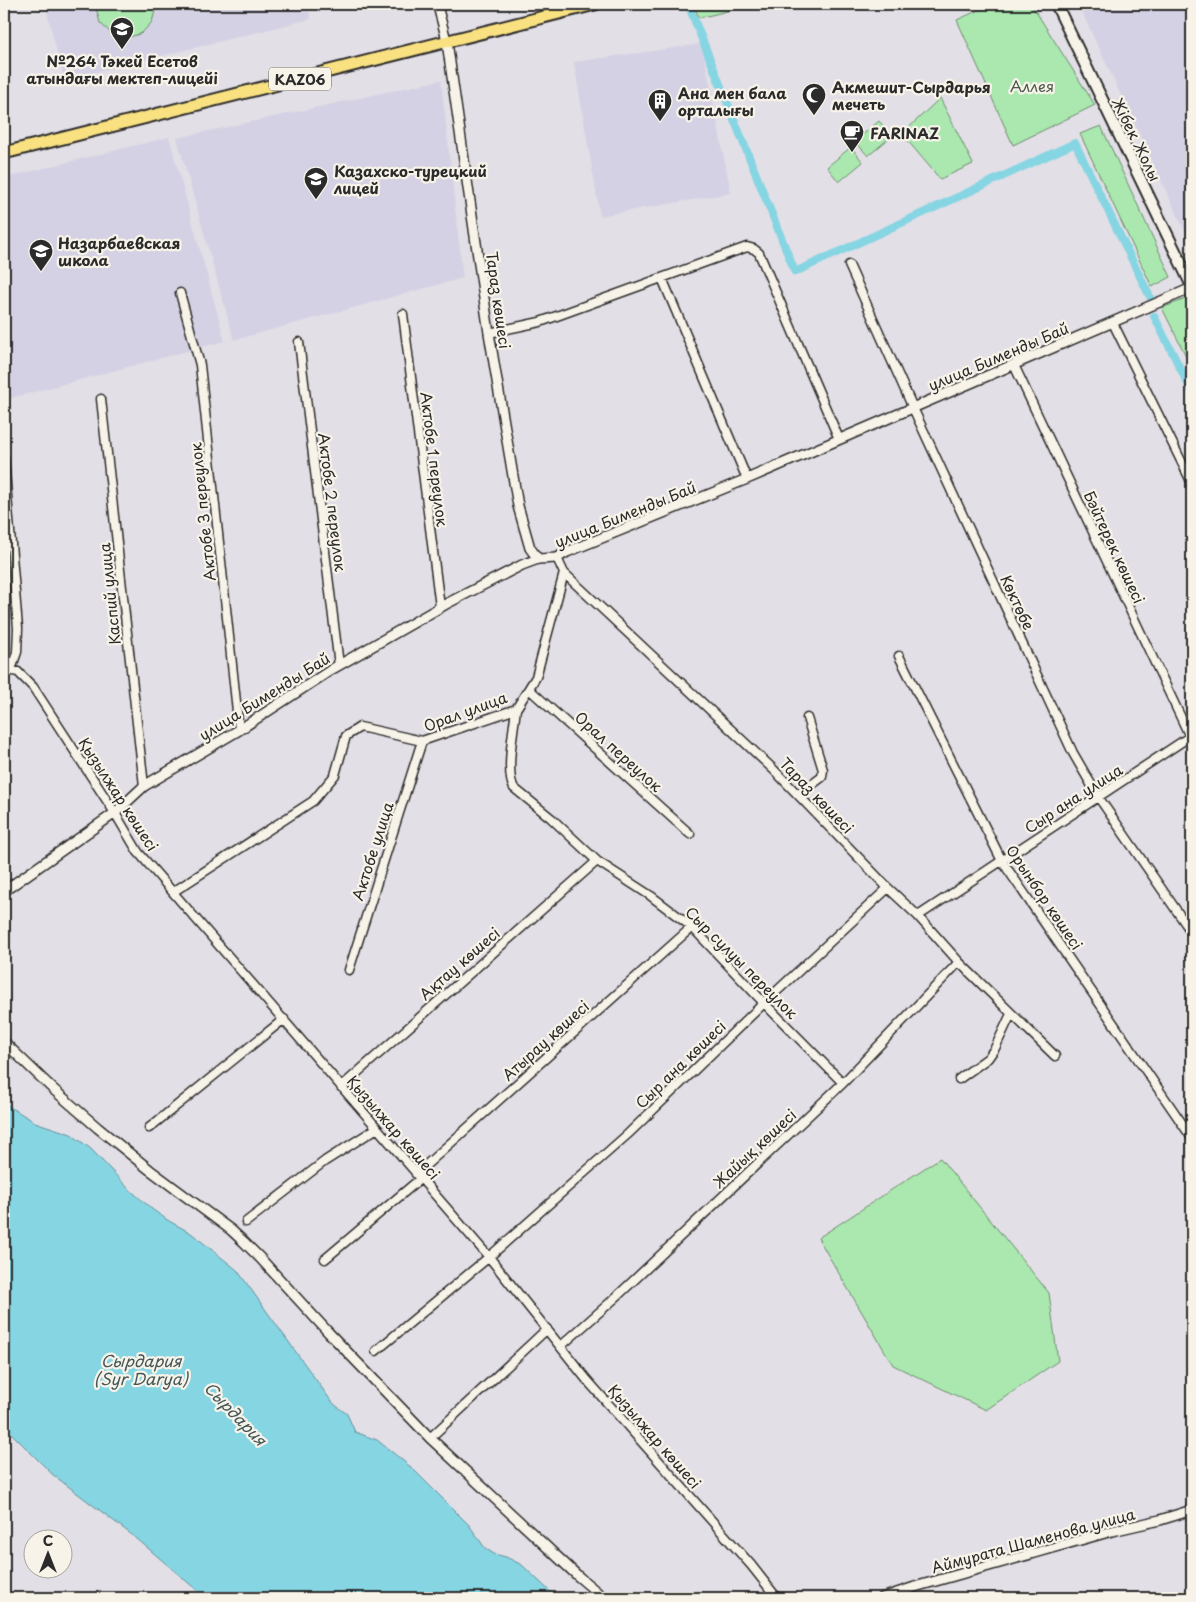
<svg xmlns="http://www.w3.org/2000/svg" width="1196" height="1602" viewBox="0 0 1196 1602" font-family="'Playpen Sans',sans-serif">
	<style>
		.built { fill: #d5d1e4 }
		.green { fill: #aae8af; stroke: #6a8a6d }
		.water { fill: #86d5e3; stroke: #629199 }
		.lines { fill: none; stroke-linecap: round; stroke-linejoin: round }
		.canal { stroke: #86d5e3; stroke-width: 8 }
		.minor-casing { stroke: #2b2b2b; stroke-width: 11 }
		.tertiary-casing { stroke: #2b2b2b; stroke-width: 12 }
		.secondary-casing { stroke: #2b2b2b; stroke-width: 14 }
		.primary-casing { stroke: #2b2b2b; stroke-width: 15 }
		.minor { stroke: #f7f3e8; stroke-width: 8 }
		.tertiary { stroke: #f7f3e8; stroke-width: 9 }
		.secondary { stroke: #f7f3e8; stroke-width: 10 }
		.primary { stroke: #f9e181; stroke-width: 11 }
		.labels { text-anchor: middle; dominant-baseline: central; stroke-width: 4.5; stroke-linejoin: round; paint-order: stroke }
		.shield { fill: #f7f3e8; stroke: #686764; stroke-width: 1 }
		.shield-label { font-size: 14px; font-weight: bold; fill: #2b2b2b }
		.poi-label { font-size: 15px; font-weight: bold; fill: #2b2b2b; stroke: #f7f3e8; text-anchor: start }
		.park-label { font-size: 15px; fill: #4b5a4c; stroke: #f7f3e8 }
		.street-label { font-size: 15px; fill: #2b2b2b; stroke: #f7f3e8 }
		.water-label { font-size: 16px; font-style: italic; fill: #425659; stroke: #f7f3e8 }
	</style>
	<rect width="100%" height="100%" fill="#e3dfe6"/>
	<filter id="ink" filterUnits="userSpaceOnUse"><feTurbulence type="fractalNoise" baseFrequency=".02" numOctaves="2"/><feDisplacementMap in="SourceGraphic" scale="10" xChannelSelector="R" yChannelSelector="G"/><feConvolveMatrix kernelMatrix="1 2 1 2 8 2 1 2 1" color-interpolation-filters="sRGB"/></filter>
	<g filter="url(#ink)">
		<path class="built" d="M 45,4 L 307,4 L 311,19 L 64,80 Z
			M 1078,4 L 1192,4 L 1192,246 Z
			M 702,44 L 731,193 L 600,216 L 574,62 Z
			M 441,80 L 463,278 L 234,340 L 177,138 Z
			M 169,137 L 225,341 L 4,400 L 4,178 Z"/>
		<path class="green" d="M 95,4 L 155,4 L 156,7 L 152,22 L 142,33 L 127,38 L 111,33 L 100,23 Z
			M 693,4 L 756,4 L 699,18 Z
			M 992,4 L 1031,4 L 1095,105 L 1013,145 L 957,20 Z
			M 940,98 L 973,164 L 940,179 L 902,134 Z
			M 879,121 L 892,136 L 868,156 L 855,141 Z
			M 1101,126 L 1171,277 L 1152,287 L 1080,134 Z
			M 851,147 L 863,162 L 839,182 L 827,167 Z
			M 1188,298 L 1192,307 L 1192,368 L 1162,308 Z
			M 940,1158 L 1049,1293 L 1058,1361 L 986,1410 L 893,1365 L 818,1238 Z"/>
		<path class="water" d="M 4,1100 L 10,1107 L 35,1122 L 71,1134 L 91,1149 L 128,1188 L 153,1210 L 169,1221 L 191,1233 L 237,1270 L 329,1398 L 335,1405 L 347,1414 L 355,1432 L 377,1440 L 412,1468 L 469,1525 L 485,1548 L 494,1554 L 506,1557 L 522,1565 L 557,1598 L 206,1598 L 136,1538 L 52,1474 L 4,1426 Z"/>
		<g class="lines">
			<path class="canal" d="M 688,4 L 795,272 L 1075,143 L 1150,297
				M 1154,316 L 1192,392"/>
			<defs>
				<path id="minor" d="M 437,4 L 447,42
					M 849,265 L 913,408 L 1073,753 L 1099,798 L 1192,933
					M 662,278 L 747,479
					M 180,293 L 200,365 L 239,730
					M 403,314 L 440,607
					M 1113,323 L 1192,483
					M 489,333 L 540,322 L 747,247 L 754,249 L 759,253 L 839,439
					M 299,342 L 339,665
					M 1014,365 L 1192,741
					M 101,399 L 144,786
					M 4,459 L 18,628 L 17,652 L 11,670
					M 557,558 L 564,573 L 773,769 L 888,888 L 918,916 L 959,962 L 1055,1056
					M 899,656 L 1002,861 L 1192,1138
					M 4,669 L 18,672 L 33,687 L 115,813 L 138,852 L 489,1257 L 587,1380 L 751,1565 L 777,1598
					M 529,689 L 690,834
					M 516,709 C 514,727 505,774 514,788 L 551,818 L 597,861 L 651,896 L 692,927 L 764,1003 L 843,1083
					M 798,795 L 822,777 L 823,770 L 807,718
					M 173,892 L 313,801 L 335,775 L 346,736 L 360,727 L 422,741 L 516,709 L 536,677 L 564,573
					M 918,916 L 1192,735
					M 349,970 L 422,741
					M 959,1079 L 988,1058 L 995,1048 L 1011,1014
					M 341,1087 L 597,861
					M 149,1128 L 284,1019
					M 416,1174 L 692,927
					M 246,1222 L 325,1161 L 377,1128
					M 325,1259 L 420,1179
					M 561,1346 L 614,1299 L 843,1083 L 959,962
					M 376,1351 L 489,1257 L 628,1134 L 764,1003 L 888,888
					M 430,1438 L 547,1329"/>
				<path id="tertiary" d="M 447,42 L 489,333 L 518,506 L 530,548 L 538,559
					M 4,891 L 115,813 L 144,786 L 239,730 L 334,668 L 446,604 L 522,565 L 538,559 L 557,558 L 567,552 L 747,479 L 1192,288
					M 4,1042 L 53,1089 L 98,1128 L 150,1170 L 231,1230 L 244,1242 L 260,1258 L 329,1333 L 430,1438 L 579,1577 L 604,1598
					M 882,1598 L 918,1586 L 1112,1531 L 1160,1520 L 1192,1510"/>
				<path id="secondary" d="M 1056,4 L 1192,286"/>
				<path id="primary" d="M 4,153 L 595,4"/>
			</defs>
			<use href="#minor" class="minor-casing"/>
			<use href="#tertiary" class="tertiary-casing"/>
			<use href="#secondary" class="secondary-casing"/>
			<use href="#primary" class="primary-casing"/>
			<use href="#minor" class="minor"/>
			<use href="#tertiary" class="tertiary"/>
			<use href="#secondary" class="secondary"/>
			<use href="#primary" class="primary"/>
		</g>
	</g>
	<defs>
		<symbol id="school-pin" viewBox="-11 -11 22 30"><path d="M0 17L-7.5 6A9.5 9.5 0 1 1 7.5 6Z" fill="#2b2b2b" stroke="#f7f3e8"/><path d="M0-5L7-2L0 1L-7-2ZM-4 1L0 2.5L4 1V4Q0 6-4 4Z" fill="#fff"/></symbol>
		<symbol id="mosque-pin" viewBox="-11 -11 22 30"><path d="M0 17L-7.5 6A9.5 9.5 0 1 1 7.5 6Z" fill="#2b2b2b" stroke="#f7f3e8"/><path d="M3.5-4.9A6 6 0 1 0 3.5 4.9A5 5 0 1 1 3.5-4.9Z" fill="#fff"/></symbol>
		<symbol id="building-pin" viewBox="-11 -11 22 30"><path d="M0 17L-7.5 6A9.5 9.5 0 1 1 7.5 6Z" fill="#2b2b2b" stroke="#f7f3e8"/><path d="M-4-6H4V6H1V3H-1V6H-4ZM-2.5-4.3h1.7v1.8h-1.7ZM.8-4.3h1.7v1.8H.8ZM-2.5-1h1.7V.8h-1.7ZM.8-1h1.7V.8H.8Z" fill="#fff"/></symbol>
		<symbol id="cafe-pin" viewBox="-11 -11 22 30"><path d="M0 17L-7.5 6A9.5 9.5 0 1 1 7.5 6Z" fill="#2b2b2b" stroke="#f7f3e8"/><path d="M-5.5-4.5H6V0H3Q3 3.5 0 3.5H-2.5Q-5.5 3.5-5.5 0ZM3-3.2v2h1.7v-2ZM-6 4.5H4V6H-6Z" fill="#fff"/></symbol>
	</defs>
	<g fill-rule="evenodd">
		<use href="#school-pin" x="108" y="15" width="28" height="38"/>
		<use href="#mosque-pin" x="800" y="81" width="28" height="38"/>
		<use href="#building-pin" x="646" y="87" width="28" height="38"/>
		<use href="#cafe-pin" x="838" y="118" width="28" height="38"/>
		<use href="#school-pin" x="302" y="165" width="28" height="38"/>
		<use href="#school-pin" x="27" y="237" width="28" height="38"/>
	</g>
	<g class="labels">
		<rect class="shield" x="269" y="67.5" width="62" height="23" rx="4"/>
		<g class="shield-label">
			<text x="300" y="79">KAZ06</text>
		</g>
		<g class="poi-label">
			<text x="122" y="60" text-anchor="middle">№264 Тәкей Есетов<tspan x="122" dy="17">атындағы мектеп-лицейі</tspan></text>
			<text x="832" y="86">Акмешит-Сырдарья<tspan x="832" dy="17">мечеть</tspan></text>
			<text x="678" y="92">Ана мен бала<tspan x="678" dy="17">орталығы</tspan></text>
			<text x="870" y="132">FARINAZ</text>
			<text x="334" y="170">Казахско-турецкий<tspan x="334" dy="17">лицей</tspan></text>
			<text x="58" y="242">Назарбаевская<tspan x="58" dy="17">школа</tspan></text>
		</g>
		<g class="park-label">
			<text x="1032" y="85">Аллея</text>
		</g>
		<g class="street-label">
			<text transform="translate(1137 139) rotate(64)">Жібек Жолы</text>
			<text transform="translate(499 300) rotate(82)">Тараз көшесі</text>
			<text transform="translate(998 356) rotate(-23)">улица Бименды Бай</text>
			<text transform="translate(435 459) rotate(83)">Актобе 1 переулок</text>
			<text transform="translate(333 502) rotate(83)">Актобе 2 переулок</text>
			<text transform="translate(202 512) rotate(-96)">Актобе 3 переулок</text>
			<text transform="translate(625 514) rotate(-22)">улица Бименды Бай</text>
			<text transform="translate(1115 547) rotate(65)">Бәйтерек көшесі</text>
			<text transform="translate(109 594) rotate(-96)">Каспий улица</text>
			<text transform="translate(1018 602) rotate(65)">Көктөбе</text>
			<text transform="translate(264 696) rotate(-32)">улица Бименды Бай</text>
			<text transform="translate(465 711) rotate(-20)">Орал улица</text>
			<text transform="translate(619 751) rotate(42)">Орал переулок</text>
			<text transform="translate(119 794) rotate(57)">Қызылжар көшесі</text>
			<text transform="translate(817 795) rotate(46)">Тараз көшесі</text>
			<text transform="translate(1073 798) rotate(-33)">Сыр ана улица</text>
			<text transform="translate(372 851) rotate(-72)">Актобе улица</text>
			<text transform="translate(1045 897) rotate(56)">Орынбор көшесі</text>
			<text transform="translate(742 962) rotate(45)">Сыр сулуы переулок</text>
			<text transform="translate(459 963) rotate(-41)">Ақтау көшесі</text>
			<text transform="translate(545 1040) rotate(-42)">Атырау көшесі</text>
			<text transform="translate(680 1064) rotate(-44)">Сыр ана көшесі</text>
			<text transform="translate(394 1127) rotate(49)">Қызылжар көшесі</text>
			<text transform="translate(754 1148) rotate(-43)">Жайық көшесі</text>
			<text transform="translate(655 1436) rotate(49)">Қызылжар көшесі</text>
			<text transform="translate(1033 1540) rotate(-15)">Аймурата Шаменова улица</text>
		</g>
		<g class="water-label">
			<text x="141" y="1360">Сырдария<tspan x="141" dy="18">(Syr Darya)</tspan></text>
			<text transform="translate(236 1413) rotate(46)">Сырдария</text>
		</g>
	</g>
	<rect width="1196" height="1602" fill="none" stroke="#f7f3e8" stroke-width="20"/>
	<rect x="10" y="10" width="1176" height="1582" fill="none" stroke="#2b2b2b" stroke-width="2" filter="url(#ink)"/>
	<g transform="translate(48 1554)"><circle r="24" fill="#f7f3e8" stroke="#a5a39c"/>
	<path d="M0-4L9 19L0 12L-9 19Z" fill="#2b2b2b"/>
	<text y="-8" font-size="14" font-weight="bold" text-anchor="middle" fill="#2b2b2b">С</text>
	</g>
</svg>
